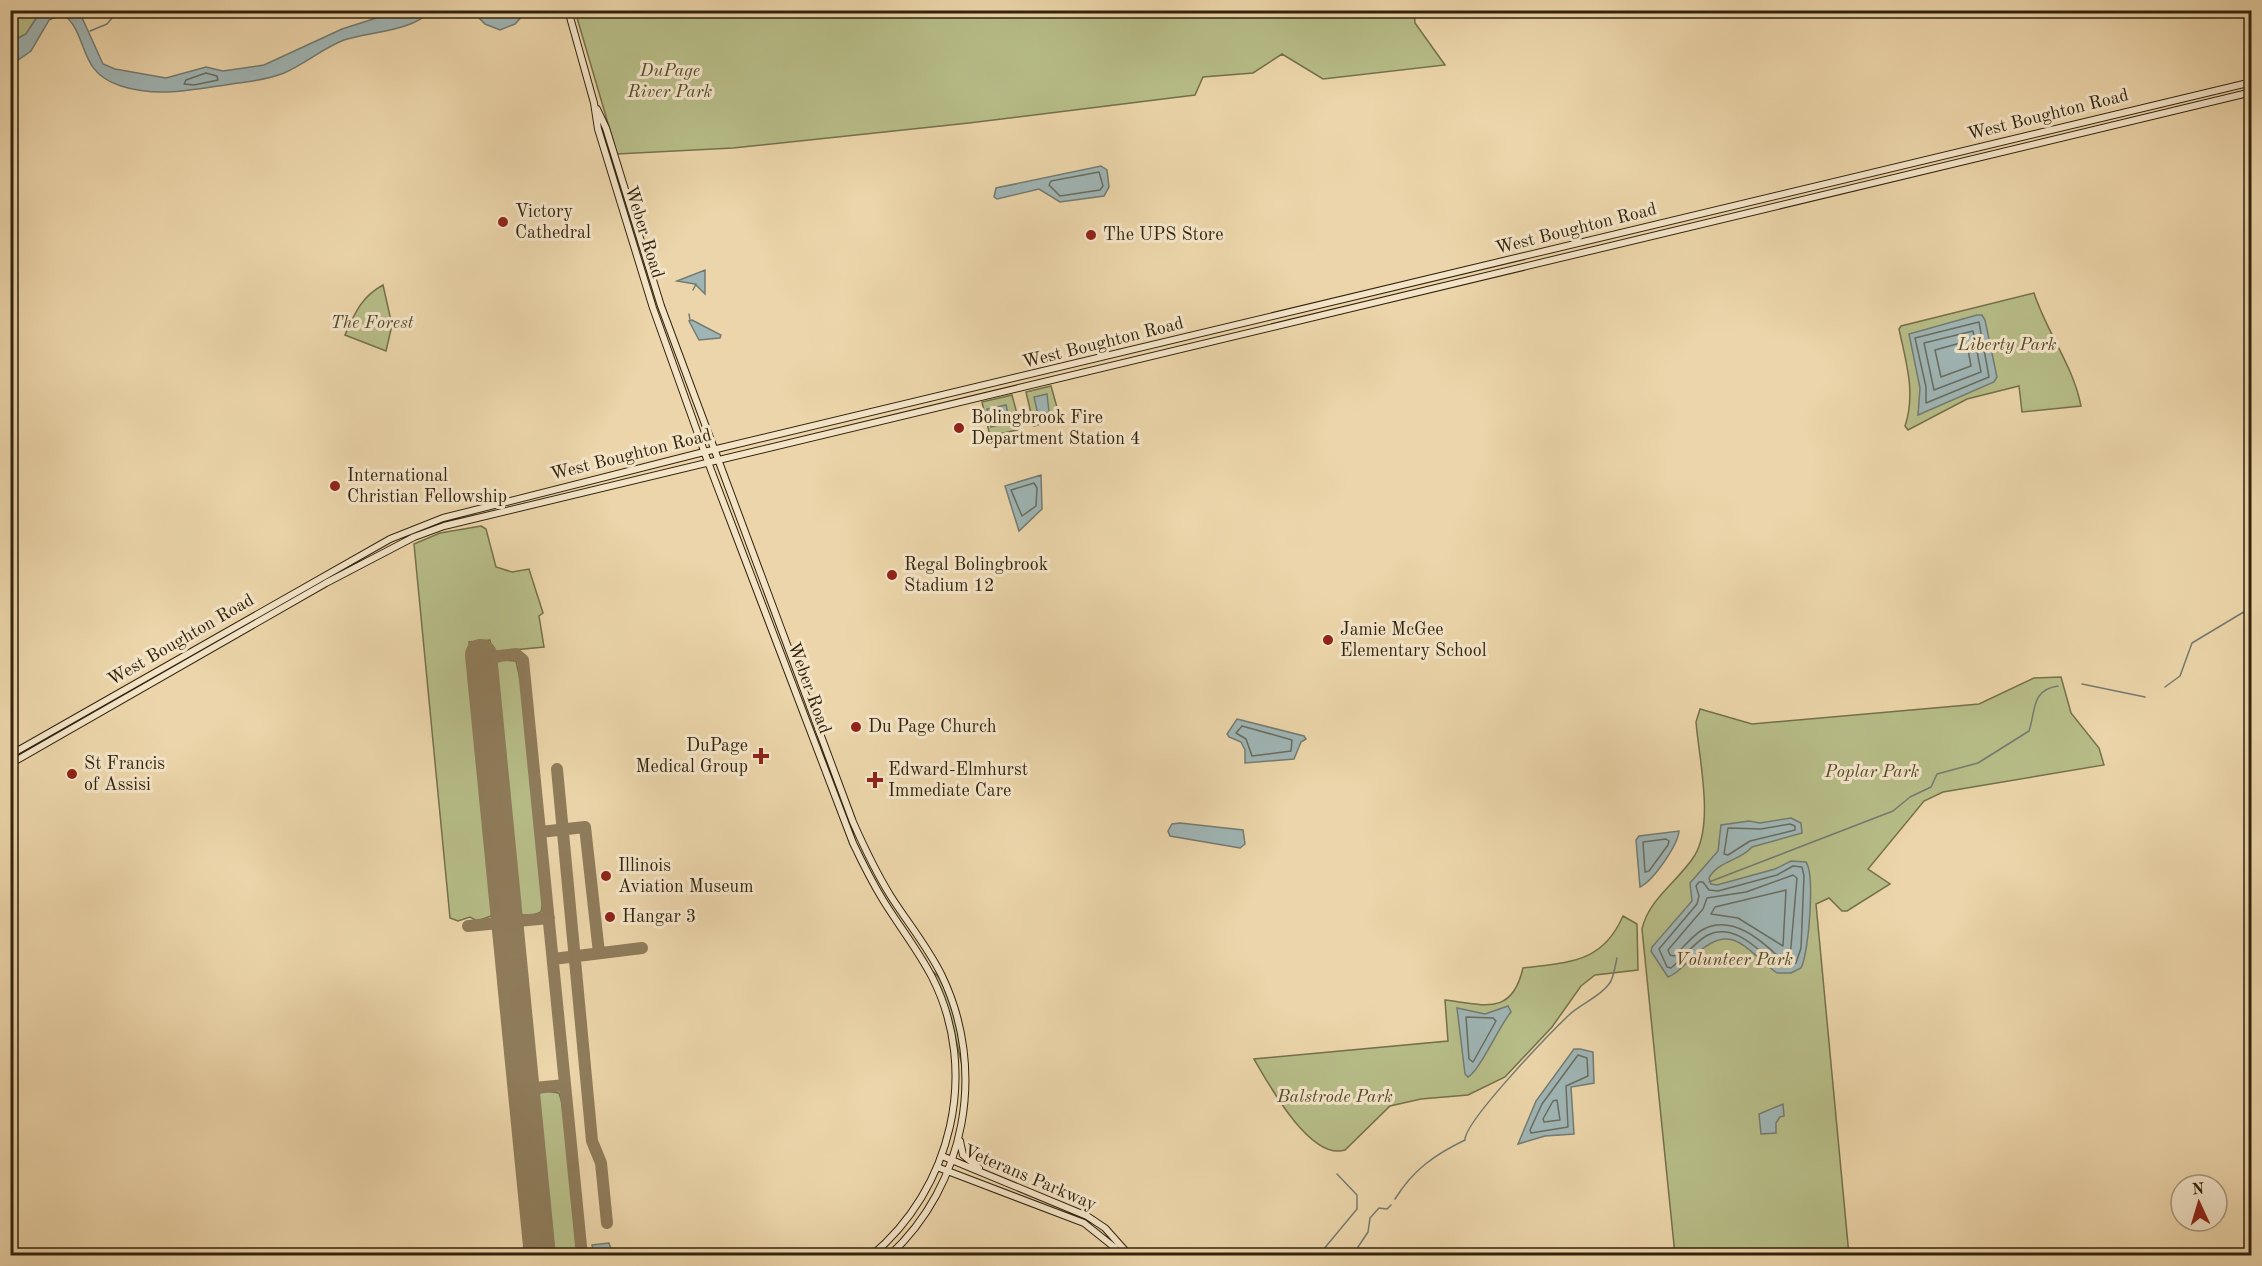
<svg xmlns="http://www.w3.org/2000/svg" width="2262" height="1266" viewBox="0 0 2262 1266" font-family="'Old Standard TT',serif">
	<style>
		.green { fill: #b7bd88; stroke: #74704a; stroke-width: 1.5 }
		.water { fill: #9fb5b5; stroke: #737b71; stroke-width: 1.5 }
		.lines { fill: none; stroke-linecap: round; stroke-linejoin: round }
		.shore { stroke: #686c60; stroke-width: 1.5 }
		.stream { stroke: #737b71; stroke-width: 1.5 }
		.taxiway { stroke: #8f7c5b; stroke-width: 12 }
		.runway { stroke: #8f7c5b; stroke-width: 32 }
		.secondary-casing { stroke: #32230c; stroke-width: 8 }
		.secondary { stroke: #f3e4c8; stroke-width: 6 }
		.poi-dot { fill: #8f2418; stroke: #f3e4c8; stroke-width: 2 }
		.labels { text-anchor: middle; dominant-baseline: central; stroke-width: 6; stroke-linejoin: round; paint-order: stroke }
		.park-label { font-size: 18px; font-style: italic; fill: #534a2b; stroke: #f3e4c8 }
		.street-label { font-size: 18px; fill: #32230c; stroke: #f3e4c8 }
		.poi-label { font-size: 18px; fill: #32230c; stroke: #f3e4c8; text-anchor: start }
	</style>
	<rect width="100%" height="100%" fill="#ecd5aa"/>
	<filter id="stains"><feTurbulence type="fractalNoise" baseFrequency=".00333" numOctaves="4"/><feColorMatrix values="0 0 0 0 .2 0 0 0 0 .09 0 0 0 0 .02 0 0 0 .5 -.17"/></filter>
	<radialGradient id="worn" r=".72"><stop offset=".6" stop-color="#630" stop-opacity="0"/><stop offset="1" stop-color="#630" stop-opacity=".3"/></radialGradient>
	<path class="green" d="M 11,11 L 41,11 L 26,34 L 11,42 Z
		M 575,11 L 1414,11 L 1415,23 L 1445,65 L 1323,79 L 1282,54 L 1253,73 L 1203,77 L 1195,95 L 969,123 L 733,148 L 617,154 Z
		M 383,285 L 392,325 L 386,351 L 345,335 C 355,313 361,297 383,285 Z
		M 2034,293 C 2047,333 2073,365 2081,406 L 2022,412 L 2019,386 L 1967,399 L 1908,430 L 1905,426 C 1916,393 1906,362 1899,329 L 1901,326 Z
		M 1051,386 L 1060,418 L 1034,426 L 1026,392 Z
		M 1012,395 L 1021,429 L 990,436 L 982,402 Z
		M 481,526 L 486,529 L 496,567 L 512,572 L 529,569 L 543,613 L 539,616 L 544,647 L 492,652 L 490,640 L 469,642 L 497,914 L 477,921 L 470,917 L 458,921 L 450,918 L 414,544 L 440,533 Z
		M 503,660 L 516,661 L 523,693 L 543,902 L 541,912 L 531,916 L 516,914 L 492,664 Z
		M 2061,677 L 2071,713 L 2099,748 L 2104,765 L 1943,792 L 1924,801 L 1868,869 L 1890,884 L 1847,911 L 1842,911 L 1829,898 L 1816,904 L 1849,1255 L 1675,1255 L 1642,929 C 1649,898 1679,881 1695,855 C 1714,822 1699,759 1696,722 L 1700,709 L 1752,724 L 1979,704 L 2034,678 Z
		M 133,688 L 134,690 L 16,757 Z
		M 1623,916 L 1637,924 L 1638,970 L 1595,975 L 1581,986 L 1552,1027 L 1505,1077 L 1468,1095 L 1421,1099 L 1390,1106 L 1345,1150 C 1310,1161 1268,1083 1254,1059 L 1448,1041 L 1445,1000 C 1485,1005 1512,1016 1523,968 C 1568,962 1602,964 1623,916 Z
		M 933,972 C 952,983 961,1047 963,1069 L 949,1012 Z
		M 546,1091 L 559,1093 L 562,1103 L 579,1255 L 549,1255 L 534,1095 Z"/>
	<path class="water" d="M 41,11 L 79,11 L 103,64 L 115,69 L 166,78 L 206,67 L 223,71 L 264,65 L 342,29 L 398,11 L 430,11 C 414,31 368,32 344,40 C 323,48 305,64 284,73 C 269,79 255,81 239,83 C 199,88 161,99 121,86 C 76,72 90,35 63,14 L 49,20 L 31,51 L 11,65 L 11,42 L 26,34 Z
		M 472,11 L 487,11 L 494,17 C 506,15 514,10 527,11 L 515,24 L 500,30 L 485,24 Z
		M 1101,166 L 1107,170 L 1109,187 L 1104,196 L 1060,202 L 1039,189 L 997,199 L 994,197 L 996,188 Z
		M 705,270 L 705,294 L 695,284 L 677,281 Z
		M 1977,315 L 1982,315 L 1985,320 L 1997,377 L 1994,382 L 1918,415 L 1920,388 L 1909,334 Z
		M 692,320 L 721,335 L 720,338 L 699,340 L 689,321 Z
		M 1047,394 L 1049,412 L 1038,415 L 1034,397 Z
		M 1006,405 L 1010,422 L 991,427 L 987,409 Z
		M 1041,475 L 1042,509 L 1019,531 L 1005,486 Z
		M 1237,719 L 1304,736 L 1306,739 L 1301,742 L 1294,759 L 1245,763 L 1245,750 L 1241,742 L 1229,737 L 1227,734 Z
		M 1791,818 L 1801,823 L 1802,833 L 1752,847 C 1740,861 1718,861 1709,878 L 1711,884 L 1717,885 L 1775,869 L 1791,861 L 1806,862 C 1815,875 1809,953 1801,968 L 1791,973 L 1777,973 C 1744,949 1732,919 1693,957 C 1685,964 1677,974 1668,977 L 1651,951 L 1652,947 L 1692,901 L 1690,883 L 1718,851 L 1721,825 L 1749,821 L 1760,823 Z
		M 1180,823 L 1243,830 L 1245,844 L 1240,848 L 1170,836 L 1168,831 L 1172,824 Z
		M 1679,831 C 1678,845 1653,881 1640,887 L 1636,840 L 1639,836 Z
		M 1508,1006 L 1511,1012 C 1499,1026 1479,1072 1468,1077 L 1465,1074 L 1457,1008 L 1485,1014 Z
		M 1580,1049 L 1593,1052 L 1594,1083 L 1571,1087 L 1574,1134 L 1545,1136 L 1518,1144 L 1536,1101 L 1574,1049 Z
		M 1783,1104 L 1784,1116 L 1780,1117 L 1776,1123 L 1776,1133 L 1761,1134 L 1759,1114 Z
		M 609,1243 L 613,1255 L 594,1255 L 592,1245 Z"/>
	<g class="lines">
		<path class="shore" d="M 206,73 L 217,76 L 218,80 L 194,85 L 184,84 L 186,80 Z
			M 1099,172 L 1103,186 L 1100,190 L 1060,196 L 1049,185 L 1051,181 Z
			M 1979,322 L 1989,377 L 1926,403 L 1926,387 L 1915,338 Z
			M 1973,331 L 1981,372 L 1934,390 L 1924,343 Z
			M 1964,342 L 1967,344 L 1971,366 L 1941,377 L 1935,350 Z
			M 1034,483 L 1037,488 L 1036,506 L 1022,516 L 1011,490 Z
			M 1242,726 L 1292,740 L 1291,751 L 1252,756 L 1246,739 L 1236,733 Z
			M 1790,824 L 1795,826 L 1795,830 L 1750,841 L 1728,855 L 1724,854 L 1728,828 L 1761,829 Z
			M 1666,839 L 1669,841 L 1668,845 L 1649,871 L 1645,872 L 1643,842 Z
			M 1793,866 L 1802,867 L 1804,876 L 1801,948 L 1796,963 L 1779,967 C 1760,952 1734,920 1706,936 C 1693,944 1683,958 1671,968 L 1667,967 L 1659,949 L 1697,904 L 1699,896 L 1696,886 L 1699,882 L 1703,882 L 1709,890 L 1718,891 L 1777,875 Z
			M 1793,875 L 1797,878 L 1790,958 L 1781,959 C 1761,940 1731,913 1702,930 C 1692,936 1683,948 1674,956 L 1670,955 L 1668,950 L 1703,909 L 1707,898 L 1746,892 Z
			M 1786,890 L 1783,946 L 1738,918 L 1711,914 L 1715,907 Z
			M 1466,1017 L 1493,1018 L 1496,1021 L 1473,1062 L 1469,1059 Z
			M 1578,1055 L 1587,1058 L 1588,1076 L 1566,1086 L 1568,1127 L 1531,1133 L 1530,1130 L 1542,1104 Z
			M 1557,1100 L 1560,1120 L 1544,1122 L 1543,1119 L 1553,1101 Z"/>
		<path class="stream" d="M 90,31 L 107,24 L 119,10
			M 693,290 L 696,284
			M 689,314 L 690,320
			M 2082,684 L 2145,697
			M 2165,687 L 2180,676 L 2192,643 L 2252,607
			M 1709,882 L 1893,811 L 1910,797 L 1931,787 L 1937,774 L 1978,763 L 2029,731 C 2036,710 2031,690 2058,686
			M 1395,1199 C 1413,1170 1434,1155 1465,1140 C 1464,1122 1551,1032 1569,1015 C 1580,1004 1600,997 1609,984 C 1614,978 1615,966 1617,958
			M 1300,1250 L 1313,1256
			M 1318,1256 L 1357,1209 L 1357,1195 L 1337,1174
			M 1352,1256 L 1368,1232 L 1370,1218 L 1379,1208 L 1387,1209 L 1391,1205"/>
		<path class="taxiway" d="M 481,658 L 516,654 L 523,660 L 582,1256
			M 557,769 L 592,1141 L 601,1163 L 607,1223
			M 540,832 L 585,827 L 599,953
			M 468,926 L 549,918
			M 553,959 L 642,948
			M 524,1089 L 565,1085"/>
		<path class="runway" d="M 481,655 L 540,1256"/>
		<defs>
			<path id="secondary" d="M 568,10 L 594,103 L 598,129 L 653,308 L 708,462 L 853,843 C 862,862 872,882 883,900 C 899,926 918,950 932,977 C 980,1071 952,1189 871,1256
				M 597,109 L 606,128 L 661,306 L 853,822 C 864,847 876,872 890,895 C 907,922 928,947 942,976 C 987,1070 966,1185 889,1256
				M 10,755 L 390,539 L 443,518 L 704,452 L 2252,82
				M 10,764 L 326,583 L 414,537 L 444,526 L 2252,92
				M 960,1141 L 963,1155 L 979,1168
				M 942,1156 L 1087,1216 L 1105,1228 L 1130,1256
				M 937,1167 L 1084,1223 L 1114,1247 L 1120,1256"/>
		</defs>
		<use href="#secondary" class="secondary-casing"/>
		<use href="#secondary" class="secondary"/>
	</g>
	<g class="poi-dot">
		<circle cx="503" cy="222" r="6"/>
		<circle cx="1091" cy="235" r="6"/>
		<circle cx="959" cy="428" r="6"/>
		<circle cx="335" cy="486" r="6"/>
		<circle cx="892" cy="575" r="6"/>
		<circle cx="1328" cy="640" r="6"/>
		<circle cx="856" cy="727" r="6"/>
		<path d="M758 747h6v6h6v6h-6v6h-6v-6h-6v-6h6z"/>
		<circle cx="72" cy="774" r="6"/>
		<path d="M872 771h6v6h6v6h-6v6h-6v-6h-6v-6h6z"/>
		<circle cx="606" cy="876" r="6"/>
		<circle cx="610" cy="917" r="6"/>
	</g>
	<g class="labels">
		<g class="park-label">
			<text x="670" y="71">DuPage<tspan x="670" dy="21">River Park</tspan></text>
			<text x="372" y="323">The Forest</text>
			<text x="2007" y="345">Liberty Park</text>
			<text x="1872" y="772">Poplar Park</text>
			<text x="1734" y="960">Volunteer Park</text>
			<text x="1335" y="1097">Balstrode Park</text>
		</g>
		<g class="street-label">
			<text transform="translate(2048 115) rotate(-14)">West Boughton Road</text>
			<text transform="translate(1576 229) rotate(-14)">West Boughton Road</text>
			<text transform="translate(644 232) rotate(73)">Weber Road</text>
			<text transform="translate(1103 343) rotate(-14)">West Boughton Road</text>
			<text transform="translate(631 455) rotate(-14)">West Boughton Road</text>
			<text transform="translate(181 640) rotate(-30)">West Boughton Road</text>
			<text transform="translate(809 688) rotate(70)">Weber Road</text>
			<text transform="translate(1030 1178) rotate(23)">Veterans Parkway</text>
		</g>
		<g class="poi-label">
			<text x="515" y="212">Victory<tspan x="515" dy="21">Cathedral</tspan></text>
			<text x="1103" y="235">The UPS Store</text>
			<text x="971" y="418">Bolingbrook Fire<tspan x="971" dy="21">Department Station 4</tspan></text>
			<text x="347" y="476">International<tspan x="347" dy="21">Christian Fellowship</tspan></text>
			<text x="904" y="565">Regal Bolingbrook<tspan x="904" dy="21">Stadium 12</tspan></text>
			<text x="1340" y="630">Jamie McGee<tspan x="1340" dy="21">Elementary School</tspan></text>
			<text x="868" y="727">Du Page Church</text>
			<text x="748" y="746" text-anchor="end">DuPage<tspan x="748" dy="21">Medical Group</tspan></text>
			<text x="84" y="764">St Francis<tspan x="84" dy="21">of Assisi</tspan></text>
			<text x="888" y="770">Edward-Elmhurst<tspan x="888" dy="21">Immediate Care</tspan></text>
			<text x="618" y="866">Illinois<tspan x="618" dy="21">Aviation Museum</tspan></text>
			<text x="622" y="917">Hangar 3</text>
		</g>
	</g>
	<rect width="2262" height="1266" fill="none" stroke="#ecd5aa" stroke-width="36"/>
	<rect x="12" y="12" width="2238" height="1242" fill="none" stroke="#32230c" stroke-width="3"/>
	<rect x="18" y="18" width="2226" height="1230" fill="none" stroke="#32230c" stroke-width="1.5"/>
	<g transform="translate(2199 1203) rotate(356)"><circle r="28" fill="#f3e4c8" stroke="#a6977d" stroke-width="1.5"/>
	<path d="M0-4.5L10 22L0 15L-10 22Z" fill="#8f2418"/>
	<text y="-9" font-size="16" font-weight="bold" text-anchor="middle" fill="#32230c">N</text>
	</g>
	<rect width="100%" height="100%" filter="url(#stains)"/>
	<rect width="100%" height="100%" fill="url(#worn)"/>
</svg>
